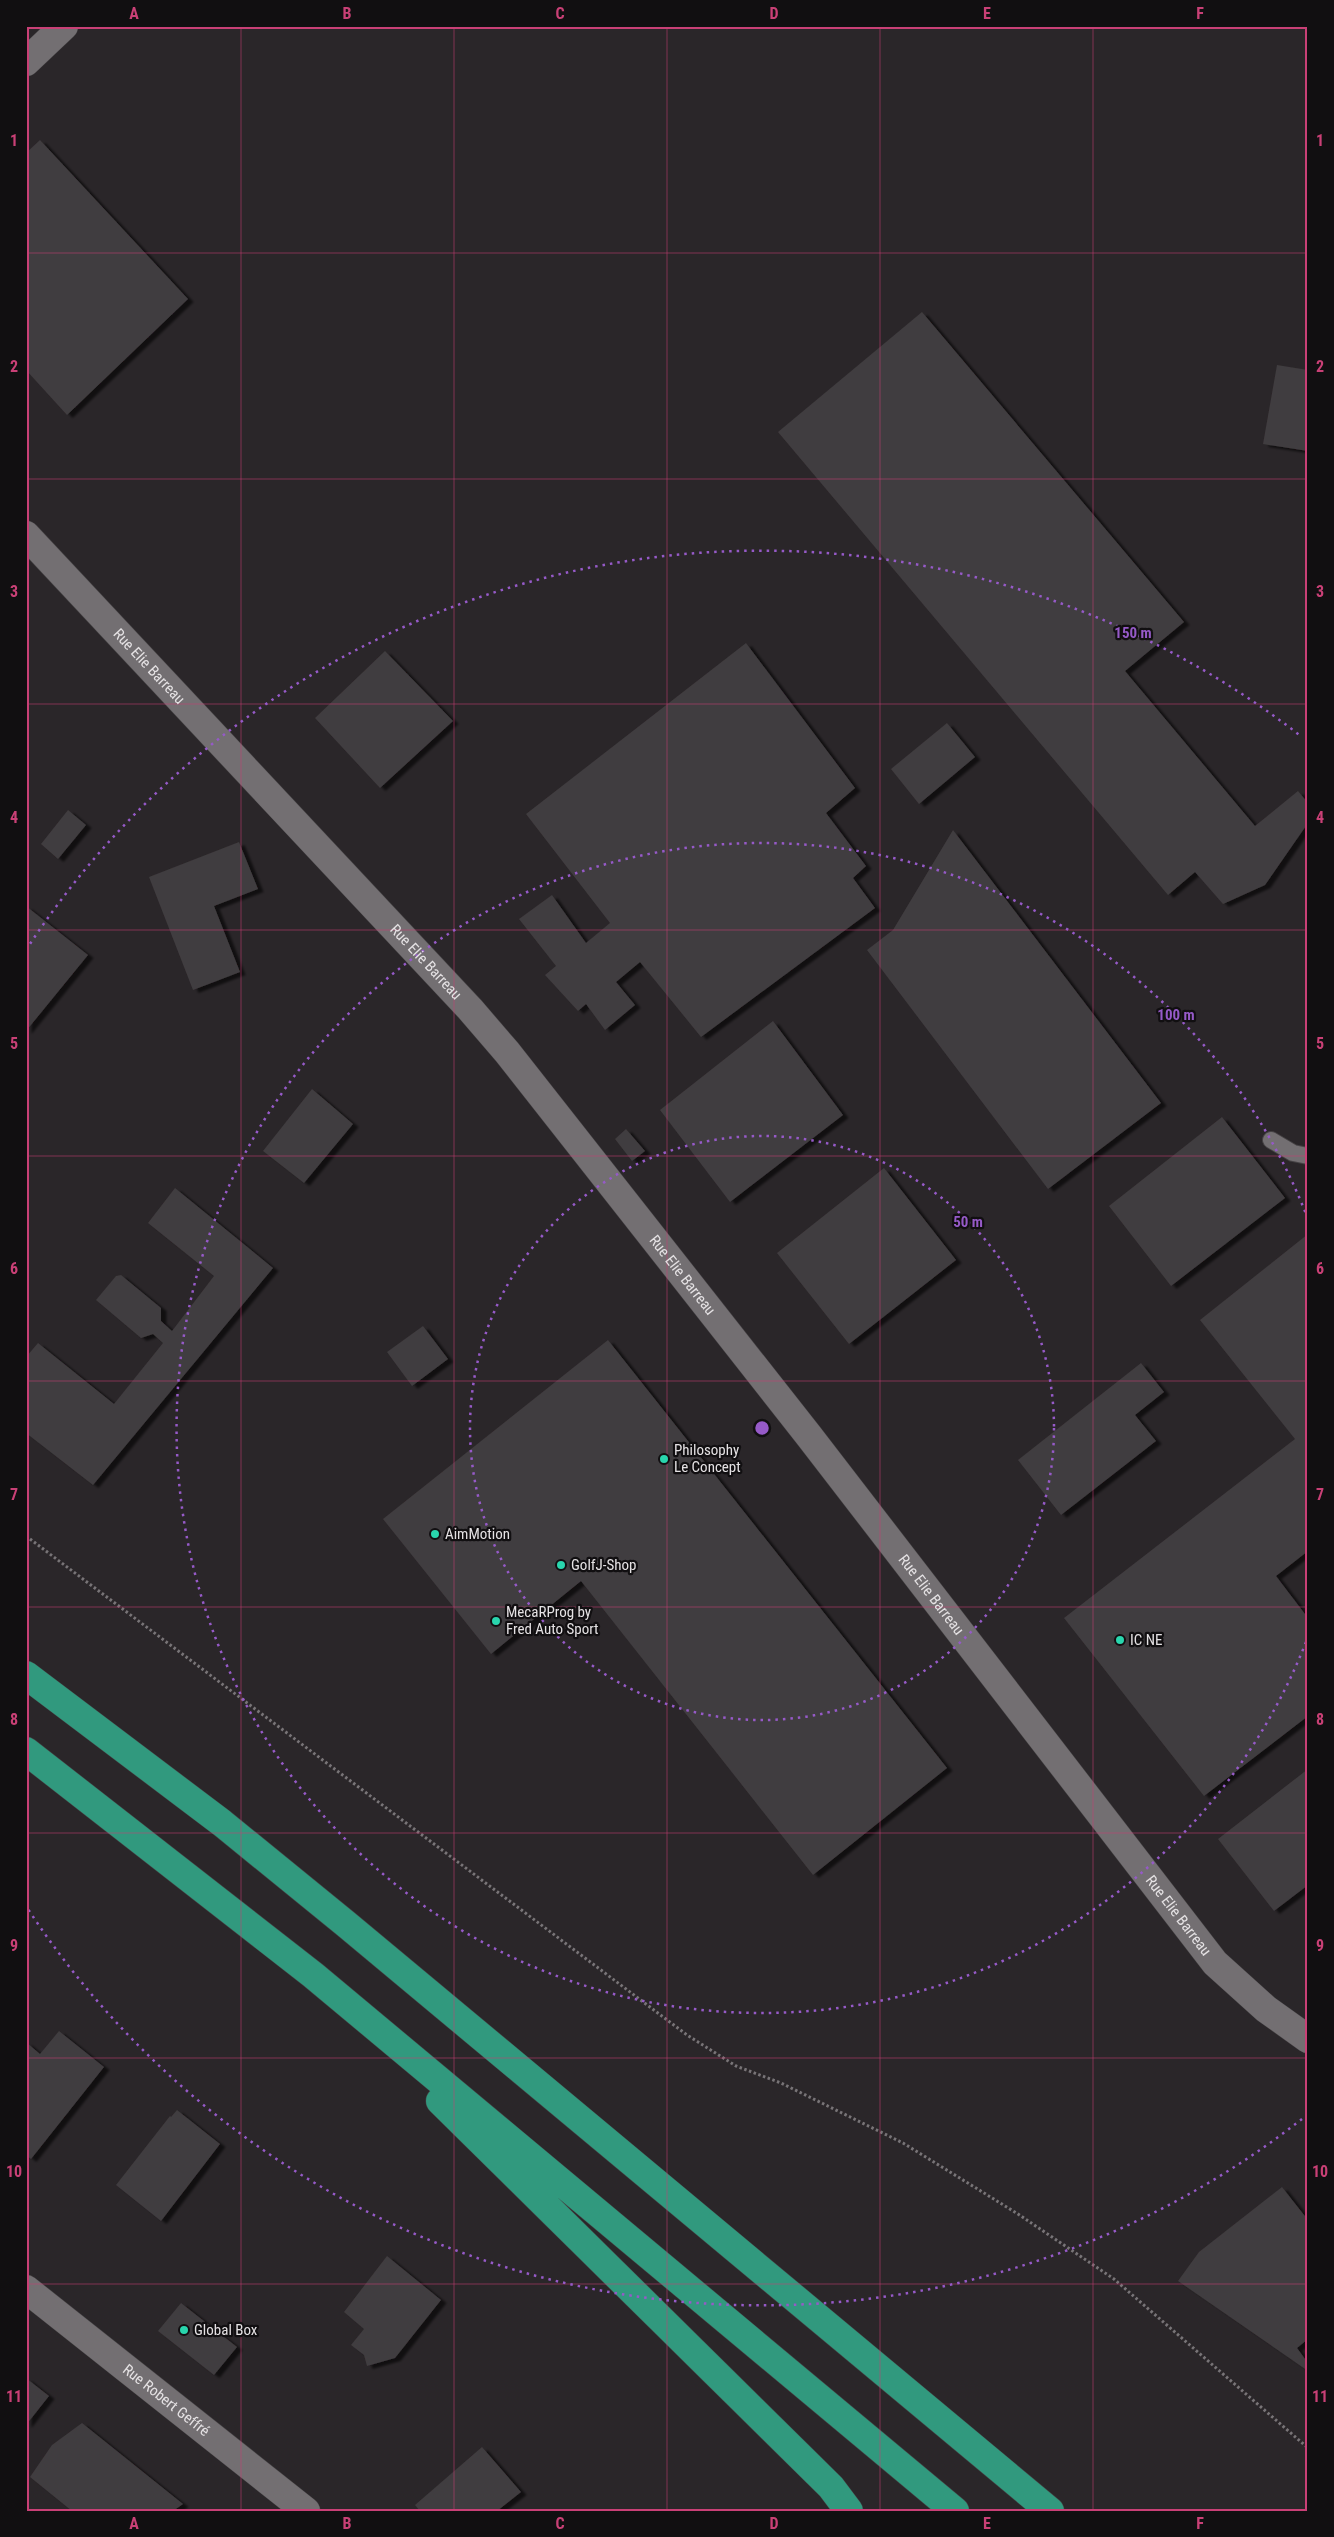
<svg xmlns="http://www.w3.org/2000/svg" width="1334" height="2537" viewBox="0 0 1334 2537" font-family="'Roboto Condensed',sans-serif">
	<style>
		.building { fill: #403c3f; filter: url(#shadow) }
		.lines { fill: none; stroke-linecap: round; stroke-linejoin: round }
		.lane-casing { stroke: #454244; stroke-width: 18 }
		.street-casing { stroke: #454244; stroke-width: 29 }
		.highway-casing { stroke: #454244; stroke-width: 29 }
		.path { stroke: #787477; stroke-width: 3; stroke-dasharray: 2.5 2.5; stroke-linecap: butt }
		.lane { stroke: #736f72; stroke-width: 16 }
		.street { stroke: #736f72; stroke-width: 28 }
		.highway { stroke: #31997e; stroke-width: 28 }
		.grid { fill: none; stroke: #c94076; stroke-width: 1; stroke-opacity: 0.55 }
		.ring { fill: none; stroke: #965ac8; stroke-width: 2.5; stroke-dasharray: 2.5 5 }
		.poi-dot { fill: #29d5ad; stroke: #110f11; stroke-width: 2 }
		.labels { text-anchor: middle; dominant-baseline: central; stroke-width: 4.5; stroke-linejoin: round; paint-order: stroke }
		.street-label { font-size: 15px; fill: #e5e2e4; stroke: #110f11 }
		.poi-label { font-size: 15px; fill: #e5e2e4; stroke: #110f11; text-anchor: start }
		.centre { fill: #965ac8; stroke: #110f11; stroke-width: 2.5 }
		.ring-label { font-size: 15px; text-anchor: middle; font-weight: bold; fill: #965ac8; stroke: #110f11; stroke-width: 4.5; stroke-linejoin: round; paint-order: stroke }
		.neatline { fill: none; stroke: #c94076; stroke-width: 2 }
		.grid-label { font-size: 16px; text-anchor: middle; font-weight: bold; fill: #c94076 }
	</style>
	<defs>
		<filter id="shadow"><feDropShadow dx="5.5" dy="3" stdDeviation="1" flood-color="#0009"/></filter>
	</defs>
	<rect width="100%" height="100%" fill="#2a2629"/>
	<path class="building" d="M 40,140 L 188,299 L 67,415 L 26,370 L 26,153 Z
		M 922,312 L 1184,622 L 1125,671 L 1255,826 L 1298,791 L 1308,803 L 1308,823 L 1265,885 L 1223,904 L 1195,872 L 1168,895 L 778,432 Z
		M 1277,365 L 1308,370 L 1308,451 L 1263,444 Z
		M 746,643 L 855,788 L 826,813 L 866,866 L 853,878 L 875,908 L 701,1037 L 640,962 L 616,982 L 635,1005 L 605,1030 L 586,1004 L 578,1011 L 545,975 L 556,966 L 519,919 L 552,895 L 586,943 L 610,923 L 526,814 Z
		M 385,651 L 453,721 L 380,788 L 315,718 Z
		M 947,723 L 975,757 L 919,804 L 891,769 Z
		M 68,810 L 86,825 L 58,859 L 41,844 Z
		M 953,830 L 1161,1103 L 1048,1189 L 867,950 L 893,930 Z
		M 239,842 L 258,889 L 214,906 L 240,972 L 193,990 L 149,877 Z
		M 26,906 L 88,955 L 26,1031 Z
		M 773,1021 L 843,1115 L 730,1202 L 660,1110 Z
		M 312,1089 L 353,1124 L 304,1183 L 263,1151 Z
		M 1222,1117 L 1285,1198 L 1171,1286 L 1109,1206 Z
		M 626,1129 L 645,1151 L 632,1161 L 615,1139 Z
		M 884,1168 L 956,1260 L 849,1344 L 777,1253 Z
		M 175,1188 L 273,1268 L 93,1485 L 26,1433 L 26,1357 L 38,1343 L 114,1404 L 163,1343 L 153,1334 L 141,1338 L 96,1300 L 116,1276 L 121,1275 L 161,1308 L 161,1321 L 172,1331 L 214,1276 L 148,1223 Z
		M 1308,1234 L 1308,1551 L 1276,1576 L 1308,1618 L 1308,1716 L 1204,1796 L 1064,1618 L 1295,1439 L 1200,1320 Z
		M 423,1326 L 448,1359 L 412,1386 L 387,1352 Z
		M 608,1340 L 947,1768 L 813,1875 L 581,1581 L 491,1654 L 383,1519 Z
		M 1141,1363 L 1164,1392 L 1135,1415 L 1156,1441 L 1061,1515 L 1018,1460 Z
		M 1308,1769 L 1308,1885 L 1274,1911 L 1218,1839 Z
		M 59,2031 L 104,2067 L 31,2159 L 26,2155 L 26,2042 L 40,2054 Z
		M 177,2110 L 220,2144 L 161,2221 L 116,2185 L 170,2116 L 171,2117 Z
		M 1282,2187 L 1308,2220 L 1308,2339 L 1297,2348 L 1308,2363 L 1308,2371 L 1178,2281 L 1199,2252 Z
		M 387,2256 L 441,2300 L 395,2358 L 367,2366 L 364,2355 L 351,2345 L 364,2329 L 344,2312 Z
		M 181,2303 L 237,2347 L 214,2375 L 158,2331 Z
		M 26,2378 L 49,2396 L 26,2425 Z
		M 82,2423 L 183,2504 L 173,2511 L 72,2511 L 30,2477 L 52,2445 Z
		M 482,2447 L 521,2492 L 497,2511 L 420,2511 L 415,2505 Z"/>
	<g class="lines">
		<defs>
			<path id="lane" d="M 1271,1140 L 1293,1153 L 1308,1156"/>
			<g id="street">
				<path d="M 26,62 L 64,26"/>
				<path id="s1" d="M 26,535 L 470,1009 L 507,1052 L 809,1436 L 1215,1963 L 1266,2009 L 1308,2039"/>
				<path id="s2" d="M 26,2289 L 306,2511"/>
			</g>
			<path id="highway" d="M 26,1675 L 222,1823 L 346,1924 L 1050,2511
				M 26,1751 L 313,1975 L 955,2511
				M 440,2101 L 831,2487 L 849,2511"/>
		</defs>
		<use href="#lane" class="lane-casing"/>
		<use href="#street" class="street-casing"/>
		<use href="#highway" class="highway-casing"/>
		<path class="path" d="M 26,1536 L 687,2035 L 736,2066 L 781,2083 L 903,2143 L 1018,2214 L 1114,2279 L 1308,2448"/>
		<use href="#lane" class="lane"/>
		<use href="#street" class="street"/>
		<use href="#highway" class="highway"/>
	</g>
	<path class="grid" d="M 241,26 L 241,2511M 454,26 L 454,2511M 667,26 L 667,2511M 880,26 L 880,2511M 1093,26 L 1093,2511M 26,253 L 1308,253M 26,479 L 1308,479M 26,704 L 1308,704M 26,930 L 1308,930M 26,1156 L 1308,1156M 26,1381 L 1308,1381M 26,1607 L 1308,1607M 26,1833 L 1308,1833M 26,2058 L 1308,2058M 26,2284 L 1308,2284"/>
	<g class="ring">
		<circle cx="762" cy="1428" r="292"/>
		<path d="M1306 1642A585 585 0 1 1 1306 1214"/>
		<path d="M1302 2119A877 877 0 0 1 26 1906M26 950A877 877 0 0 1 1302 737"/>
	</g>
	<g class="poi-dot">
		<circle cx="664" cy="1459" r="5"/>
		<circle cx="435" cy="1534" r="5"/>
		<circle cx="561" cy="1565" r="5"/>
		<circle cx="496" cy="1621" r="5"/>
		<circle cx="1120" cy="1640" r="5"/>
		<circle cx="184" cy="2330" r="5"/>
	</g>
	<g class="labels">
		<g class="street-label">
			<text stroke="none"><textPath href="#s1" startOffset="180">Rue Elie Barreau</textPath></text>
			<text stroke="none"><textPath href="#s1" startOffset="585">Rue Elie Barreau</textPath></text>
			<text stroke="none"><textPath href="#s1" startOffset="990">Rue Elie Barreau</textPath></text>
			<text stroke="none"><textPath href="#s1" startOffset="1395">Rue Elie Barreau</textPath></text>
			<text stroke="none"><textPath href="#s1" startOffset="1800">Rue Elie Barreau</textPath></text>
			<text stroke="none"><textPath href="#s2" startOffset="179">Rue Robert Geffré</textPath></text>
		</g>
		<g class="poi-label">
			<text x="674" y="1450">Philosophy<tspan x="674" dy="17">Le Concept</tspan></text>
			<text x="445" y="1534">AimMotion</text>
			<text x="571" y="1565">GolfJ-Shop</text>
			<text x="506" y="1612">MecaRProg by<tspan x="506" dy="17">Fred Auto Sport</tspan></text>
			<text x="1130" y="1640">IC NE</text>
			<text x="194" y="2330">Global Box</text>
		</g>
	</g>
	<circle cx="762" cy="1428" r="8" class="centre"/>
	<g class="ring-label">
		<text x="1133" y="638">150 m</text>
		<text x="1176" y="1020">100 m</text>
		<text x="968" y="1227">50 m</text>
	</g>
	<rect width="1334" height="2537" fill="none" stroke="#110f11" stroke-width="55"/>
	<rect x="28" y="28" width="1278" height="2482" class="neatline"/>
	<g class="grid-label">
		<text x="134" y="19">A</text>
		<text x="347" y="19">B</text>
		<text x="560" y="19">C</text>
		<text x="774" y="19">D</text>
		<text x="987" y="19">E</text>
		<text x="1200" y="19">F</text>
		<text x="14" y="146">1</text>
		<text x="1320" y="146">1</text>
		<text x="14" y="372">2</text>
		<text x="1320" y="372">2</text>
		<text x="14" y="597">3</text>
		<text x="1320" y="597">3</text>
		<text x="14" y="823">4</text>
		<text x="1320" y="823">4</text>
		<text x="14" y="1049">5</text>
		<text x="1320" y="1049">5</text>
		<text x="14" y="1274">6</text>
		<text x="1320" y="1274">6</text>
		<text x="14" y="1500">7</text>
		<text x="1320" y="1500">7</text>
		<text x="14" y="1725">8</text>
		<text x="1320" y="1725">8</text>
		<text x="14" y="1951">9</text>
		<text x="1320" y="1951">9</text>
		<text x="14" y="2177">10</text>
		<text x="1320" y="2177">10</text>
		<text x="14" y="2402">11</text>
		<text x="1320" y="2402">11</text>
		<text x="134" y="2529">A</text>
		<text x="347" y="2529">B</text>
		<text x="560" y="2529">C</text>
		<text x="774" y="2529">D</text>
		<text x="987" y="2529">E</text>
		<text x="1200" y="2529">F</text>
	</g>
</svg>
